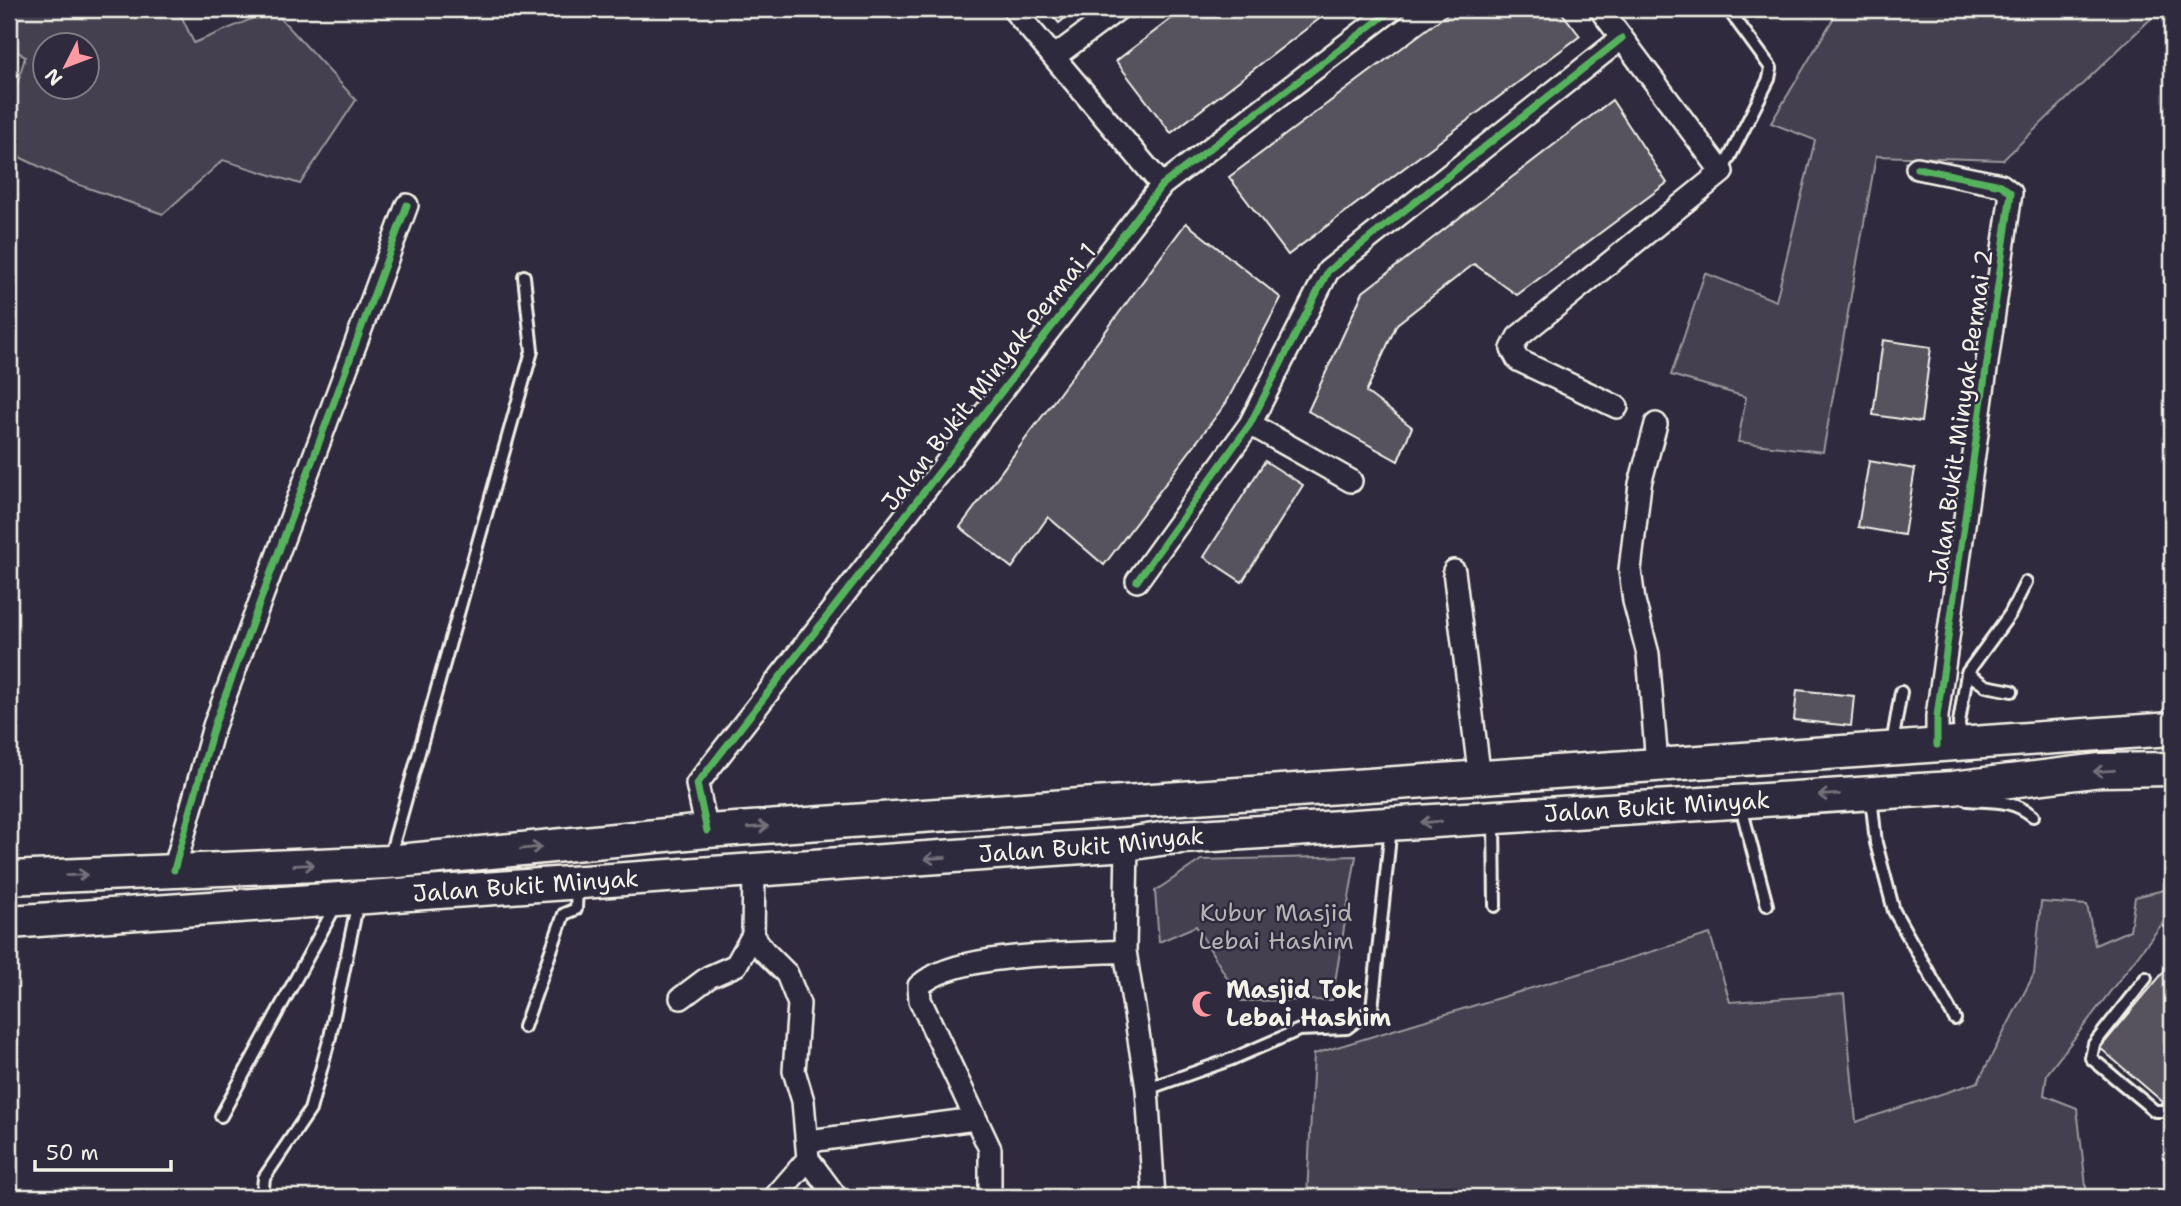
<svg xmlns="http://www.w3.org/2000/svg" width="2181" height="1206" viewBox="0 0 2181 1206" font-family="'Shantell Sans',sans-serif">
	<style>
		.green { fill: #454050; stroke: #9c989c; stroke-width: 2; fill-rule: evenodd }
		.building { fill: #56525f; stroke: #f4f1e8; stroke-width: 2 }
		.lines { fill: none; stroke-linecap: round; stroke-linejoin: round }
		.lane-casing { stroke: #f4f1e8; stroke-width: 16 }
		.street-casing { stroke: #f4f1e8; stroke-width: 26 }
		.secondary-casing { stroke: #f4f1e8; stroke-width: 37 }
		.lane { stroke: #2f2a3d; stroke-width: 10 }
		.street { stroke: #2f2a3d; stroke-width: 21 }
		.secondary { stroke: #2f2a3d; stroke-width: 32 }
		.cycleway-casing { stroke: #2f2a3d; stroke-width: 11 }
		.cycleway { stroke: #56b35d; stroke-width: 7 }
		.oneway { stroke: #747079 }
		.labels { text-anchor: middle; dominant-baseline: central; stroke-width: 5; stroke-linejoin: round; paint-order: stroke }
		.street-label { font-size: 24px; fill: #f4f1e8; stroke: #2f2a3d }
		.park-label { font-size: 24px; fill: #b7b3b3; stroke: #2f2a3d }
		.poi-label { font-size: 24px; font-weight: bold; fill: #f4f1e8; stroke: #2f2a3d; text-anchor: start }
	</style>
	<rect width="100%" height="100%" fill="#2f2a3d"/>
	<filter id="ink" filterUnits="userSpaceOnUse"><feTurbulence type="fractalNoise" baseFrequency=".0143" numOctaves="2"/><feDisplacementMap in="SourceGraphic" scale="14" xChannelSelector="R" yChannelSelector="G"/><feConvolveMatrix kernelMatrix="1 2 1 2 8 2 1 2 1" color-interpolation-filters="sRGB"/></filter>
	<g filter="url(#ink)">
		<path class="green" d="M 9,9 L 178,9 L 194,43 L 273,10 L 356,100 L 300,184 L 223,160 L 163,214 L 74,183 L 9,152 L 9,113 L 25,57 L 9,45 ZM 46,46 L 88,46 L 88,88 L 46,88 Z
			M 1839,9 L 2161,9 L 2003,160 L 1876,156 L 1823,452 L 1738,442 L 1746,397 L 1671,375 L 1705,273 L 1776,301 L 1815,140 L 1771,123 Z
			M 1356,856 L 1332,1000 L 1241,1001 L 1196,926 L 1159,942 L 1155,891 L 1201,860 Z
			M 2172,888 L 2172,911 L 2047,1074 L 2044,1095 L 2077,1108 L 2087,1195 L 1307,1197 L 1314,1054 L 1710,934 L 1730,1002 L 1844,994 L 1856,1122 L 1978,1082 L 2034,974 L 2041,902 L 2087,905 L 2095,945 L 2130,930 L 2135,897 Z"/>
		<path class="building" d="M 1047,9 L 1076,9 L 1059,23 Z
			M 1184,9 L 1332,9 L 1171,133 L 1116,61 Z
			M 1454,9 L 1559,9 L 1580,36 L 1288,255 L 1229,177 Z
			M 1612,100 L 1667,183 L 1517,295 L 1474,264 L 1397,324 L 1366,392 L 1412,427 L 1398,461 L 1308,411 L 1363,292 Z
			M 1186,223 L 1281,298 L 1226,403 L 1104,565 L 1048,517 L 1012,568 L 960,527 Z
			M 1883,340 L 1931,347 L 1921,422 L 1873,415 Z
			M 1265,461 L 1303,485 L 1242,582 L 1204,557 Z
			M 1869,461 L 1915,469 L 1904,535 L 1858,527 Z
			M 1797,690 L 1854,696 L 1851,726 L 1794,720 Z
			M 2172,962 L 2172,1093 L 2164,1103 L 2100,1048 Z"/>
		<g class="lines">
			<defs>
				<path id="lane" d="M 1722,172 L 1769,79 L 1771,68 L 1728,9
					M 1967,673 L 1986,686 L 2012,691
					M 1960,741 L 1959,723 L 1967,673 L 2010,614 L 2026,582
					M 1892,744 L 1901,692
					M 1871,796 L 1876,843 L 1894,911 L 1955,1019
					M 1968,800 C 1993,802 2012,799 2033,816
					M 1740,803 L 1767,905
					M 1494,820 L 1495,906
					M 389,859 L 532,351 L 524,276
					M 2146,978 L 2094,1044 L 2091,1058 L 2155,1111 L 2172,1111
					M 524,1027 L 564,914 L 576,909 L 577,885
					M 1147,1089 L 1232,1059 L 1299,1030 L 1347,1028 L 1372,1009 L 1391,827
					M 221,1116 L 336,905
					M 262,1197 L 264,1178 L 310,1110 L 330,1037 L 358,901"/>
				<path id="street" d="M 1013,9 L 1162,185
					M 1600,9 L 1722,172 L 1518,337 L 1512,349 L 1518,360 L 1617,407
					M 1054,57 L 1118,9
					M 1917,168 L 2001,185 L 2011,193 L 1937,716 L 1937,745
					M 1250,424 L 1351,481
					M 1656,424 L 1640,484 L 1630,570 L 1634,601 L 1648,654 L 1657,764
					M 1454,571 L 1480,779
					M 1137,581 L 1250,424 L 1328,271 L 1622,38
					M 707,831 L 697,784 L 1162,185 L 1393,9
					M 1127,844 L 1125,951 L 1147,1089 L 1154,1197
					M 174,870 L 214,726 L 407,205
					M 753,935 L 764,951 L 787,974 L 799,1004 L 794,1071 L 803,1101 L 808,1159 L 775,1197
					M 681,998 L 709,977 L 736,965 L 753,935 L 754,871
					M 809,1141 L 975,1119
					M 808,1159 L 836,1197
					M 990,1197 L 990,1149 L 920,1000 L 919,986 C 957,951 1072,955 1125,951"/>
				<g id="secondary">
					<path d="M 9,878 L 388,862 L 707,831 L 2172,729"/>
					<path id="s1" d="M 9,922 L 1127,844 L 1167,838 L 1952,788 L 2101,770 L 2172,769"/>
				</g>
			</defs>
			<use href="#lane" class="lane-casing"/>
			<use href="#street" class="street-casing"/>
			<use href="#secondary" class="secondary-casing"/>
			<use href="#lane" class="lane"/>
			<use href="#street" class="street"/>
			<use href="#secondary" class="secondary"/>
			<defs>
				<path id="cycleway" d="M 1917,168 L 2001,185 L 2011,193 L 1937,716 L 1937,745
					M 1137,581 L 1250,424 L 1328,271 L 1622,38
					M 707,831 L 697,784 L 1162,185 L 1393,9
					M 174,870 L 214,726 L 407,205"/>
			</defs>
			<use href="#cycleway" class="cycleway-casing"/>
			<use href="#cycleway" class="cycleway"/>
		</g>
		<defs><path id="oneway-shaft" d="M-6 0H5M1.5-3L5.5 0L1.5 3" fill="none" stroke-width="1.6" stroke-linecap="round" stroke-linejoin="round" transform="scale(1.75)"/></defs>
		<g class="oneway">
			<use href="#oneway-shaft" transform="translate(2104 771) rotate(177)"/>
			<use href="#oneway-shaft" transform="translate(1829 795) rotate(177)"/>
			<use href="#oneway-shaft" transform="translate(1431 822) rotate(176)"/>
			<use href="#oneway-shaft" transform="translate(758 827) rotate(-4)"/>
			<use href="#oneway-shaft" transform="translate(531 848) rotate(-6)"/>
			<use href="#oneway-shaft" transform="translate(935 858) rotate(176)"/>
			<use href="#oneway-shaft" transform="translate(304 865) rotate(-2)"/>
			<use href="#oneway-shaft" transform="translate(77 875) rotate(-3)"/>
		</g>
	</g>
	<defs>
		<symbol id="mosque-bare" viewBox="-9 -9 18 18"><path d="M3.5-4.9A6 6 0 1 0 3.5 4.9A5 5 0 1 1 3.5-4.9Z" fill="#ff9aa2" stroke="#2f2a3d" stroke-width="2.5" paint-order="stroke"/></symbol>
	</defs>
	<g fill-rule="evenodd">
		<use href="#mosque-bare" x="1186" y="985" width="38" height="38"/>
	</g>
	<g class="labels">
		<g class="street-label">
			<text transform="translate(989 377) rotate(-52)">Jalan Bukit Minyak Permai 1</text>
			<text transform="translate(1961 417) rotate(-82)">Jalan Bukit Minyak Permai 2</text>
			<text stroke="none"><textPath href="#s1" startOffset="1652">Jalan Bukit Minyak</textPath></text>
			<text stroke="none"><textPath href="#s1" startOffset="1085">Jalan Bukit Minyak</textPath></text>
			<text stroke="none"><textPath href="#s1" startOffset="518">Jalan Bukit Minyak</textPath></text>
		</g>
		<g class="park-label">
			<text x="1276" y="913">Kubur Masjid<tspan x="1276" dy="28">Lebai Hashim</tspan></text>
		</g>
		<g class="poi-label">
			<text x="1226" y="990">Masjid Tok<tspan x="1226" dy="28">Lebai Hashim</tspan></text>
		</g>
	</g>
	<rect width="2181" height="1206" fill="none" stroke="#2f2a3d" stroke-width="35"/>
	<rect x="18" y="18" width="2146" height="1171" fill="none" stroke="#f4f1e8" stroke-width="2.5" filter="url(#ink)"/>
	<g transform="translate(66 66) rotate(228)"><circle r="33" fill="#2f2a3d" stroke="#7e7a81" stroke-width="2"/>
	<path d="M0-5L12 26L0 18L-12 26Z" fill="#ff9aa2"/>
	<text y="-10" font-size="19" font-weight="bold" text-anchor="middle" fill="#f4f1e8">N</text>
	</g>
	<path d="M35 1160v10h136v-10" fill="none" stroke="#f4f1e8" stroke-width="3.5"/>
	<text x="46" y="1160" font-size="21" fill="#f4f1e8" stroke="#2f2a3d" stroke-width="5" paint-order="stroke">50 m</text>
</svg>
